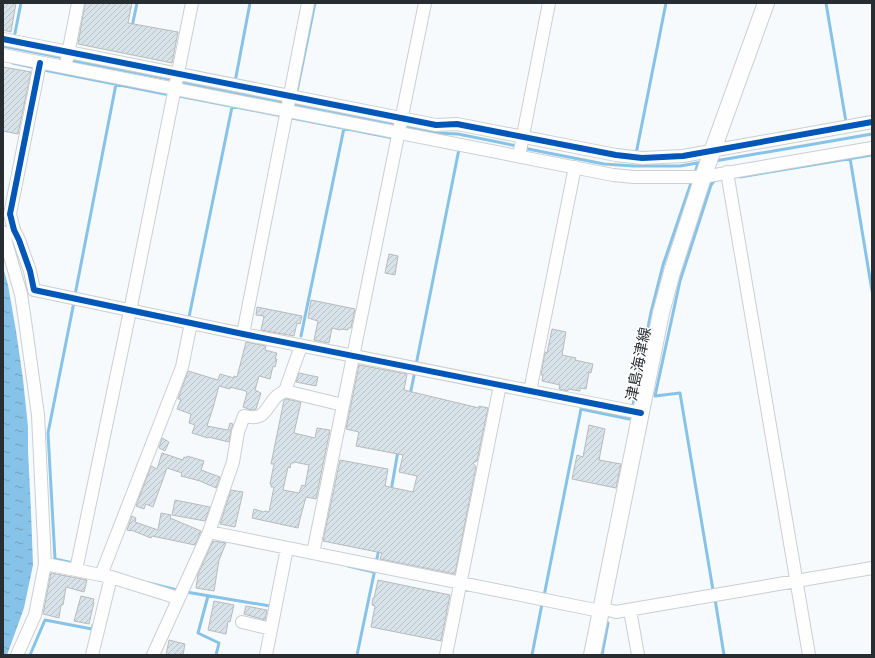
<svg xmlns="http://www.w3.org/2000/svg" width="875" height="658" viewBox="0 0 875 658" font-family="'Space Grotesk','Noto Sans JP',sans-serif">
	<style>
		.water { fill: url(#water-ripples) }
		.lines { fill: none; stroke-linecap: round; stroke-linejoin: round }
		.stream { stroke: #87c3e8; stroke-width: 3 }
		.building { fill: url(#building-hatch); stroke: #b8bbbe; fill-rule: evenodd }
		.minor-casing { stroke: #cacfd1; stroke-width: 14 }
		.major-casing { stroke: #cacfd1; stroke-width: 18 }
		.minor { stroke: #fefeff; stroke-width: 12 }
		.major { stroke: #fefeff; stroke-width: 16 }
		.cycleway-casing { stroke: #fff; stroke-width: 8 }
		.cycleway { stroke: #0057b8; stroke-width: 6 }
		.labels { text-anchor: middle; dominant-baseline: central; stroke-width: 3; stroke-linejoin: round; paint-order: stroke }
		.street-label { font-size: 15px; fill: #282d31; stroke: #fff }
	</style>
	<defs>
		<pattern id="water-ripples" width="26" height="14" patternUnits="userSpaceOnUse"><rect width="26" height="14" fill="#87c3e8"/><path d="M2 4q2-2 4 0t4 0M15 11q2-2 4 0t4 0" fill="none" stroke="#6e9fbd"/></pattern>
		<pattern id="building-hatch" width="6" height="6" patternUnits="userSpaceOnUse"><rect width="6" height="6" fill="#d7e2e9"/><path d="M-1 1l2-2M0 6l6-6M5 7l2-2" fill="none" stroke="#b9c2c8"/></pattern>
	</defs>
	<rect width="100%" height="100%" fill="#f7fafc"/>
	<path class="water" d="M 3,267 L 8,285 L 16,331 L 23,379 L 28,427 L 28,451 L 31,511 L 33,565 L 24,608 L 7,655 L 3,655 Z"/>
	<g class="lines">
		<path class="stream" d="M 826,3 L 846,122 L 847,122
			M 132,27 L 137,3
			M 14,38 L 21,3
			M 3,46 L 64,58
			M 69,60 L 174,80
			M 13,63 L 36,68
			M 44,70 L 170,95
			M 179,82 L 286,103
			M 235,82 L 250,3
			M 297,91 L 315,3
			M 179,96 L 282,116
			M 291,104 L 397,125
			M 292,118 L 393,138
			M 403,126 L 436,133 L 458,134 L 517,146
			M 523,148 L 604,164 L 634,166 L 680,166 L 703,162
			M 636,154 L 666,3
			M 850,158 L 872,291
			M 715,161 L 872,134
			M 696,170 L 698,163
			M 740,177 L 872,155
			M 75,295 L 116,84
			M 189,317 L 232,107
			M 301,336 L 344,128
			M 416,365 L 459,149
			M 410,395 L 415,371
			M 633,405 L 651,312 L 663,265 L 691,183
			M 391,491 L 398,451
			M 73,563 L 55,559 L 48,433 L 74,302
			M 376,563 L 379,549
			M 348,566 L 374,572
			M 149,583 L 177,590
			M 713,590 L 680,393 L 655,396 L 680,281 L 711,185 L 714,181 L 717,180
			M 186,592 L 270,606 L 271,603
			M 208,596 L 198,633 L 219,643 L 216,655
			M 544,596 L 581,409 L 629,419 L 630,417
			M 715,599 L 724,655
			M 30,655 L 45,620 L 92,629 L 93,625
			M 357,655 L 375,569
			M 532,655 L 542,604
			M 602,655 L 608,623"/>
	</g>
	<path class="building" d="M 3,3 L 16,3 L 11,32 L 3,30 Z
		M 85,3 L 132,3 L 128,23 L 178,32 L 172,63 L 78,44 Z
		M 3,67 L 31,72 L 18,134 L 3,131 Z
		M 389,254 L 398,256 L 395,275 L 385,273 Z
		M 311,300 L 355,309 L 351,328 L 348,328 L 348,330 L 341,329 L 340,330 L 332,328 L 329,343 L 314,340 L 318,321 L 308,318 Z
		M 257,307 L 302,316 L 300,324 L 297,323 L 294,336 L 261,330 L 264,316 L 256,315 Z
		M 552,329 L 566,332 L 562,355 L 576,358 L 575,360 L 593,364 L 591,373 L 589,372 L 586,389 L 580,388 L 580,391 L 568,389 L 568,391 L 559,389 L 560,385 L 542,381 L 543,375 L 541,375 L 545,352 L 547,353 Z
		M 246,342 L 266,346 L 265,350 L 277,353 L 275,359 L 277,359 L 275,367 L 273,366 L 270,379 L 259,376 L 255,390 L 261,393 L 256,409 L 251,410 L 243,407 L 247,393 L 246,392 L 246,391 L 230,387 L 230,389 L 219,386 L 213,408 L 207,426 L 228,430 L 230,423 L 233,424 L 231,431 L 229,442 L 208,437 L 208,438 L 192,433 L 195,425 L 189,423 L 191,414 L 177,409 L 181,399 L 178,399 L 188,371 L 218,380 L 220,374 L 234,378 L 234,376 L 237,377 Z
		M 359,365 L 407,374 L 404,390 L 479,408 L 479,406 L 488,408 L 477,461 L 473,463 L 476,467 L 455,574 L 380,559 L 382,553 L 323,541 L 340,460 L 388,469 L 385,486 L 413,492 L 417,476 L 399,472 L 403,455 L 356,446 L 359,432 L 346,429 Z
		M 299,373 L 318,377 L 316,386 L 296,382 Z
		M 286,399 L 301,402 L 294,433 L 315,438 L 317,428 L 330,430 L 316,499 L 306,497 L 300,519 L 298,528 L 252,518 L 254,509 L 264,512 L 265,511 L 269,512 L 274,487 L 271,487 L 271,484 L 270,484 L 274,464 L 271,464 L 284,400 ZM 294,462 L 309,465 L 305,486 L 302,485 L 299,493 L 283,490 L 288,467 L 290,468 L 291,463 L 294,463 Z
		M 589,425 L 605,429 L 599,460 L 621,464 L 616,488 L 572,479 L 577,455 L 583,457 Z
		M 162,438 L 169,442 L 165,451 L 159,448 Z
		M 162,453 L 183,460 L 184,457 L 186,458 L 187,456 L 204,461 L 201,470 L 220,477 L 216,488 L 200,481 L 181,476 L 182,473 L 167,468 L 153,507 L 146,504 L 144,509 L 136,506 L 151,466 L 157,469 Z
		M 231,490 L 243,492 L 235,527 L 220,524 Z
		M 175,500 L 210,507 L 205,521 L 172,515 Z
		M 161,513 L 171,515 L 170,518 L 201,531 L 195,545 L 152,536 L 151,538 L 131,530 L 130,531 L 127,530 L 132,516 L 136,518 L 135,522 L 158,530 Z
		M 213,541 L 226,543 L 219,560 L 214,591 L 196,588 L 198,574 Z
		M 51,573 L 87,580 L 84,592 L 66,587 L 63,605 L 61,605 L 59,618 L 43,614 Z
		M 378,580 L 450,595 L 441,641 L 371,627 L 375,606 L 372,605 L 373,598 L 374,598 Z
		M 81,596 L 94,599 L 93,602 L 94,602 L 89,624 L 74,621 Z
		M 214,601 L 234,605 L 230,622 L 228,621 L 226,634 L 208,630 Z
		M 246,606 L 267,610 L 265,620 L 244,614 Z
		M 169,640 L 185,644 L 183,655 L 166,655 Z"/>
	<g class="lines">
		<defs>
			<path id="minor" d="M 3,39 L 436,125 L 457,124 L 616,155 L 642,158 L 683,156 L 872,122
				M 3,55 L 613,175 L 634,177 L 703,177 L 872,148
				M 67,59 L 78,3
				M 40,63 L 10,214 L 14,230 L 19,240 L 30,271 L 34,290 L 243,334 L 641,413
				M 519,156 L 549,3
				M 727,172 L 809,655
				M 3,232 L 21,294 L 26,328 L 38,415 L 45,564
				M 243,334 L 308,3
				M 301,346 L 285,391 L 343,405
				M 530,391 L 575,167
				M 209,532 L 600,611
				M 313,553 L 425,3
				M 101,575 L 182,367 L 191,323
				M 178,598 L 111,577 L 76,570 L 130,311 L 192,3
				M 601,608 L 616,612 L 872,568
				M 630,610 L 638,655
				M 242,622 L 271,629
				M 17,655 L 35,615 L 45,564 L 76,570
				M 92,655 L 111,577
				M 153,655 L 209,532 L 233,462 L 238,432 L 244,416 C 264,421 264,411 275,398 C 277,395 282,393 285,391
				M 266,655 L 287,548
				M 446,655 L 500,385"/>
			<path id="major" d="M 592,655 L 661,313 L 672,272 L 703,177 L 766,3"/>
		</defs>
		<use href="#minor" class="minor-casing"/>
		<use href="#major" class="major-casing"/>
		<use href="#minor" class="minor"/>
		<use href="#major" class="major"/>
		<defs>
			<path id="cycleway" d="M 3,39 L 436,125 L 457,124 L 616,155 L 642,158 L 683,156 L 872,122
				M 40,63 L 10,214 L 14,230 L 19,240 L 30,271 L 34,290 L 243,334 L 641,413"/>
		</defs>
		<use href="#cycleway" class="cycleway-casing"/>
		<use href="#cycleway" class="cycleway"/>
	</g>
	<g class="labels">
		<g class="street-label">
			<text transform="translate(638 364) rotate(-79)">津島海津線</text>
		</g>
	</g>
	<rect width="875" height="658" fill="none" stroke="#282d31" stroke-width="8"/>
</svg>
